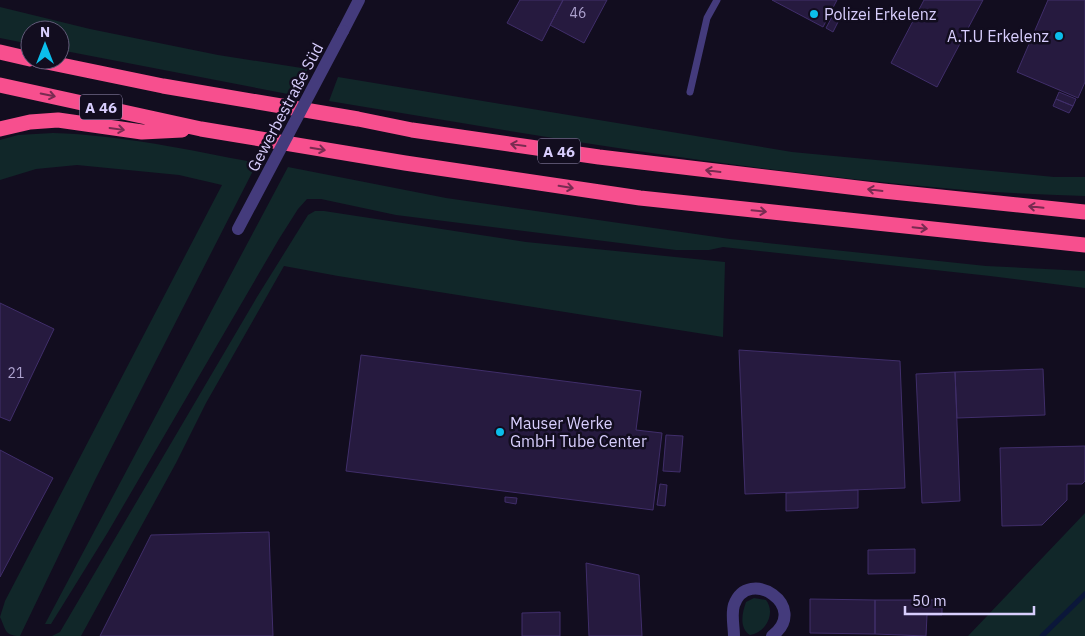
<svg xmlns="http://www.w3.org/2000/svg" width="1085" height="636" viewBox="0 0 1085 636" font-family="'IBM Plex Sans',sans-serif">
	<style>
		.green { fill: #112729 }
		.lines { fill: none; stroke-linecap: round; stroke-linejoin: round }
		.stream { stroke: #0b173a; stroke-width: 5 }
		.building { fill: #261a3f; stroke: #402e6a }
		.service { stroke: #443b7c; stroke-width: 7 }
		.minor { stroke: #443b7c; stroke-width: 12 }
		.motorway { stroke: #f74f8e; stroke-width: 15 }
		.minor-bridge { stroke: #443b7c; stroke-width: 12 }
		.oneway { stroke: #792b51 }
		.poi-dot { fill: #0bbeeb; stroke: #120d1f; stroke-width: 2 }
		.labels { text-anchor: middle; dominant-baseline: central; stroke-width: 5; stroke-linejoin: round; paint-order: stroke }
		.number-label { font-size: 14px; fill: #aca1ce }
		.shield { fill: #120d1f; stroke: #9d94ba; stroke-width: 1 }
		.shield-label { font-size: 15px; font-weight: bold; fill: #d8cefd }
		.poi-label { font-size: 16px; fill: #d8cefd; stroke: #120d1f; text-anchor: start }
		.street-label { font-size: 16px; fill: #d8cefd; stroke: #120d1f }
	</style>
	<rect width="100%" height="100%" fill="#120d1f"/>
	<path class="green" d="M 0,7 L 90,29 L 218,55 L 308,69 L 293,95 L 60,50 L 60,30 L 30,30 L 30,44 L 0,38 Z
		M 338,77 L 792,152 L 1054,177 L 1085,177 L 1085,196 C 1038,194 990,193 943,188 C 737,170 533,135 329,101 Z
		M 53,133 C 122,135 189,150 257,163 L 95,480 L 20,636 C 5,636 6,630 0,617 L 5,601 L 222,185 L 179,175 L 77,165 L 36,169 L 0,180 L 0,140 L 18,135 Z
		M 288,167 L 446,198 L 730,239 L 986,266 L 1085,271 L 1085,288 L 990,276 L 723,247 L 709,250 L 676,250 L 396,215 L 321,199 L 307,199 L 298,209 L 279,239 L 108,532 L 51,624 L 45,624 Z
		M 315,211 L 324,211 L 526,242 L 725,262 L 723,337 L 338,276 L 284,266 L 206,403 L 176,463 L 81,636 L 52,636 L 60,632 L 257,297 L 308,215 Z
		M 1085,513 L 1085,636 L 968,636 Z
		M 754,598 L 766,600 C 776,613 766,633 750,635 C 739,628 742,613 746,602 Z"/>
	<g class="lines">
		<path class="stream" d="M 1042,636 L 1085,594"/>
	</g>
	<path class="building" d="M 520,0 L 563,0 L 542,41 L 507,23 Z
		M 563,0 L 607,0 L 584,43 L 550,25 Z
		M 772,0 L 837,0 L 823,27 Z
		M 924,0 L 983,0 L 937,87 L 891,63 Z
		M 1048,0 L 1085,0 L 1085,82 L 1078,98 L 1017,72 Z
		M 833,15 L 840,18 L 833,32 L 826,28 Z
		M 1059,92 L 1076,99 L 1073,106 L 1056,99 Z
		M 1056,99 L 1073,106 L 1069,113 L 1053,106 Z
		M 0,303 L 54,329 L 10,421 L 0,417 Z
		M 739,350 L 900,361 L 905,488 L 745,494 Z
		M 361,355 L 641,391 L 636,430 L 662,433 L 653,510 L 346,471 Z
		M 1043,369 L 1045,415 L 957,418 L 955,372 Z
		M 955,372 L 960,501 L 922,503 L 916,374 Z
		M 666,435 L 683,436 L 680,472 L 663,471 Z
		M 1085,446 L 1085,481 L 1082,484 L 1067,484 L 1067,500 L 1042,525 L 1002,526 L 1000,448 Z
		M 0,450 L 53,478 L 0,577 Z
		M 660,484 L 667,485 L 665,506 L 657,505 Z
		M 858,490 L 858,508 L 786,511 L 786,493 Z
		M 505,497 L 517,498 L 516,504 L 505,502 Z
		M 269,532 L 273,636 L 100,636 L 151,535 Z
		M 915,549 L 915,573 L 868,574 L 868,550 Z
		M 586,563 L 639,575 L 642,636 L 589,636 Z
		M 810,599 L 875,600 L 875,634 L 810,633 Z
		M 875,600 L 942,600 L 942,615 L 927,615 L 926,636 L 875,634 Z
		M 560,612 L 560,636 L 522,636 L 522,613 Z"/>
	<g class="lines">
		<path class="service" d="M 690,92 L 707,18 L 717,0"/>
		<path class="minor" d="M 343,31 L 359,0
			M 734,636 C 734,627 731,614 734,605 C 748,565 811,607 772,636"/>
		<path class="motorway" d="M 0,52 L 30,59
			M 37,60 L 163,86 L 358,119 L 412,130 L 599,157 L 883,191 L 1085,212
			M 0,85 L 201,129 L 405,163 L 640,198 L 1085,245
			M 0,129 L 30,122 L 58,120 L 142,132 L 182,130"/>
		<path class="minor-bridge" d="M 238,229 L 343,31"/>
	</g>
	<defs><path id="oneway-shaft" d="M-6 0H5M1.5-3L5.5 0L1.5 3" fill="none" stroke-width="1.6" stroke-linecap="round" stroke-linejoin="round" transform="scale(1.25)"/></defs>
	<g class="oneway">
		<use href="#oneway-shaft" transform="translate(48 95) rotate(12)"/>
		<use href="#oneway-shaft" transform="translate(117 129) rotate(8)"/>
		<use href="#oneway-shaft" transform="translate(518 145) rotate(-172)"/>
		<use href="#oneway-shaft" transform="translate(318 149) rotate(9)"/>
		<use href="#oneway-shaft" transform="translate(713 171) rotate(-173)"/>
		<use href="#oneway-shaft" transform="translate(566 187) rotate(9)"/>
		<use href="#oneway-shaft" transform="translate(875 190) rotate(-173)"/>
		<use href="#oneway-shaft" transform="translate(1036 207) rotate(-174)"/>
		<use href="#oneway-shaft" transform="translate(759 211) rotate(6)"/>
		<use href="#oneway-shaft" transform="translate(920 228) rotate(6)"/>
	</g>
	<g class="poi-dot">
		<circle cx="814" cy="14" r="5"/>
		<circle cx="1059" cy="36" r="5"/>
		<circle cx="500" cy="432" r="5"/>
	</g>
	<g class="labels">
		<g class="number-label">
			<text x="578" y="13">46</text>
			<text x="16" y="373">21</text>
		</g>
		<g class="shield">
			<rect x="80" y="94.5" width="42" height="25" rx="4"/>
			<rect x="538" y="138.5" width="42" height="25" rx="4"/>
		</g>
		<g class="shield-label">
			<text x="101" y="107">A 46</text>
			<text x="559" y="151">A 46</text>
		</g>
		<g class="poi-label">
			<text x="824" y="14">Polizei Erkelenz</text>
			<text x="1049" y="36" text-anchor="end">A.T.U Erkelenz</text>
			<text x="510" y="423">Mauser Werke<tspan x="510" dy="18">GmbH Tube Center</tspan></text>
		</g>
		<g class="street-label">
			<text transform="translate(285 107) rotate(-62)">Gewerbestraße Süd</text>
		</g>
	</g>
	<g transform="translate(45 45)"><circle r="24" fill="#120d1f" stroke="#615a78"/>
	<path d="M0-4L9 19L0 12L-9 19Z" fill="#0bbeeb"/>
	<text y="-8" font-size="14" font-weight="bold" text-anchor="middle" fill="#d8cefd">N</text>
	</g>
	<path d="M905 606v8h129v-8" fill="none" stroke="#d8cefd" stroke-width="2.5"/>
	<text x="912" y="606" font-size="15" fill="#d8cefd" stroke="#120d1f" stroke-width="4" paint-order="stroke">50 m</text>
</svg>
